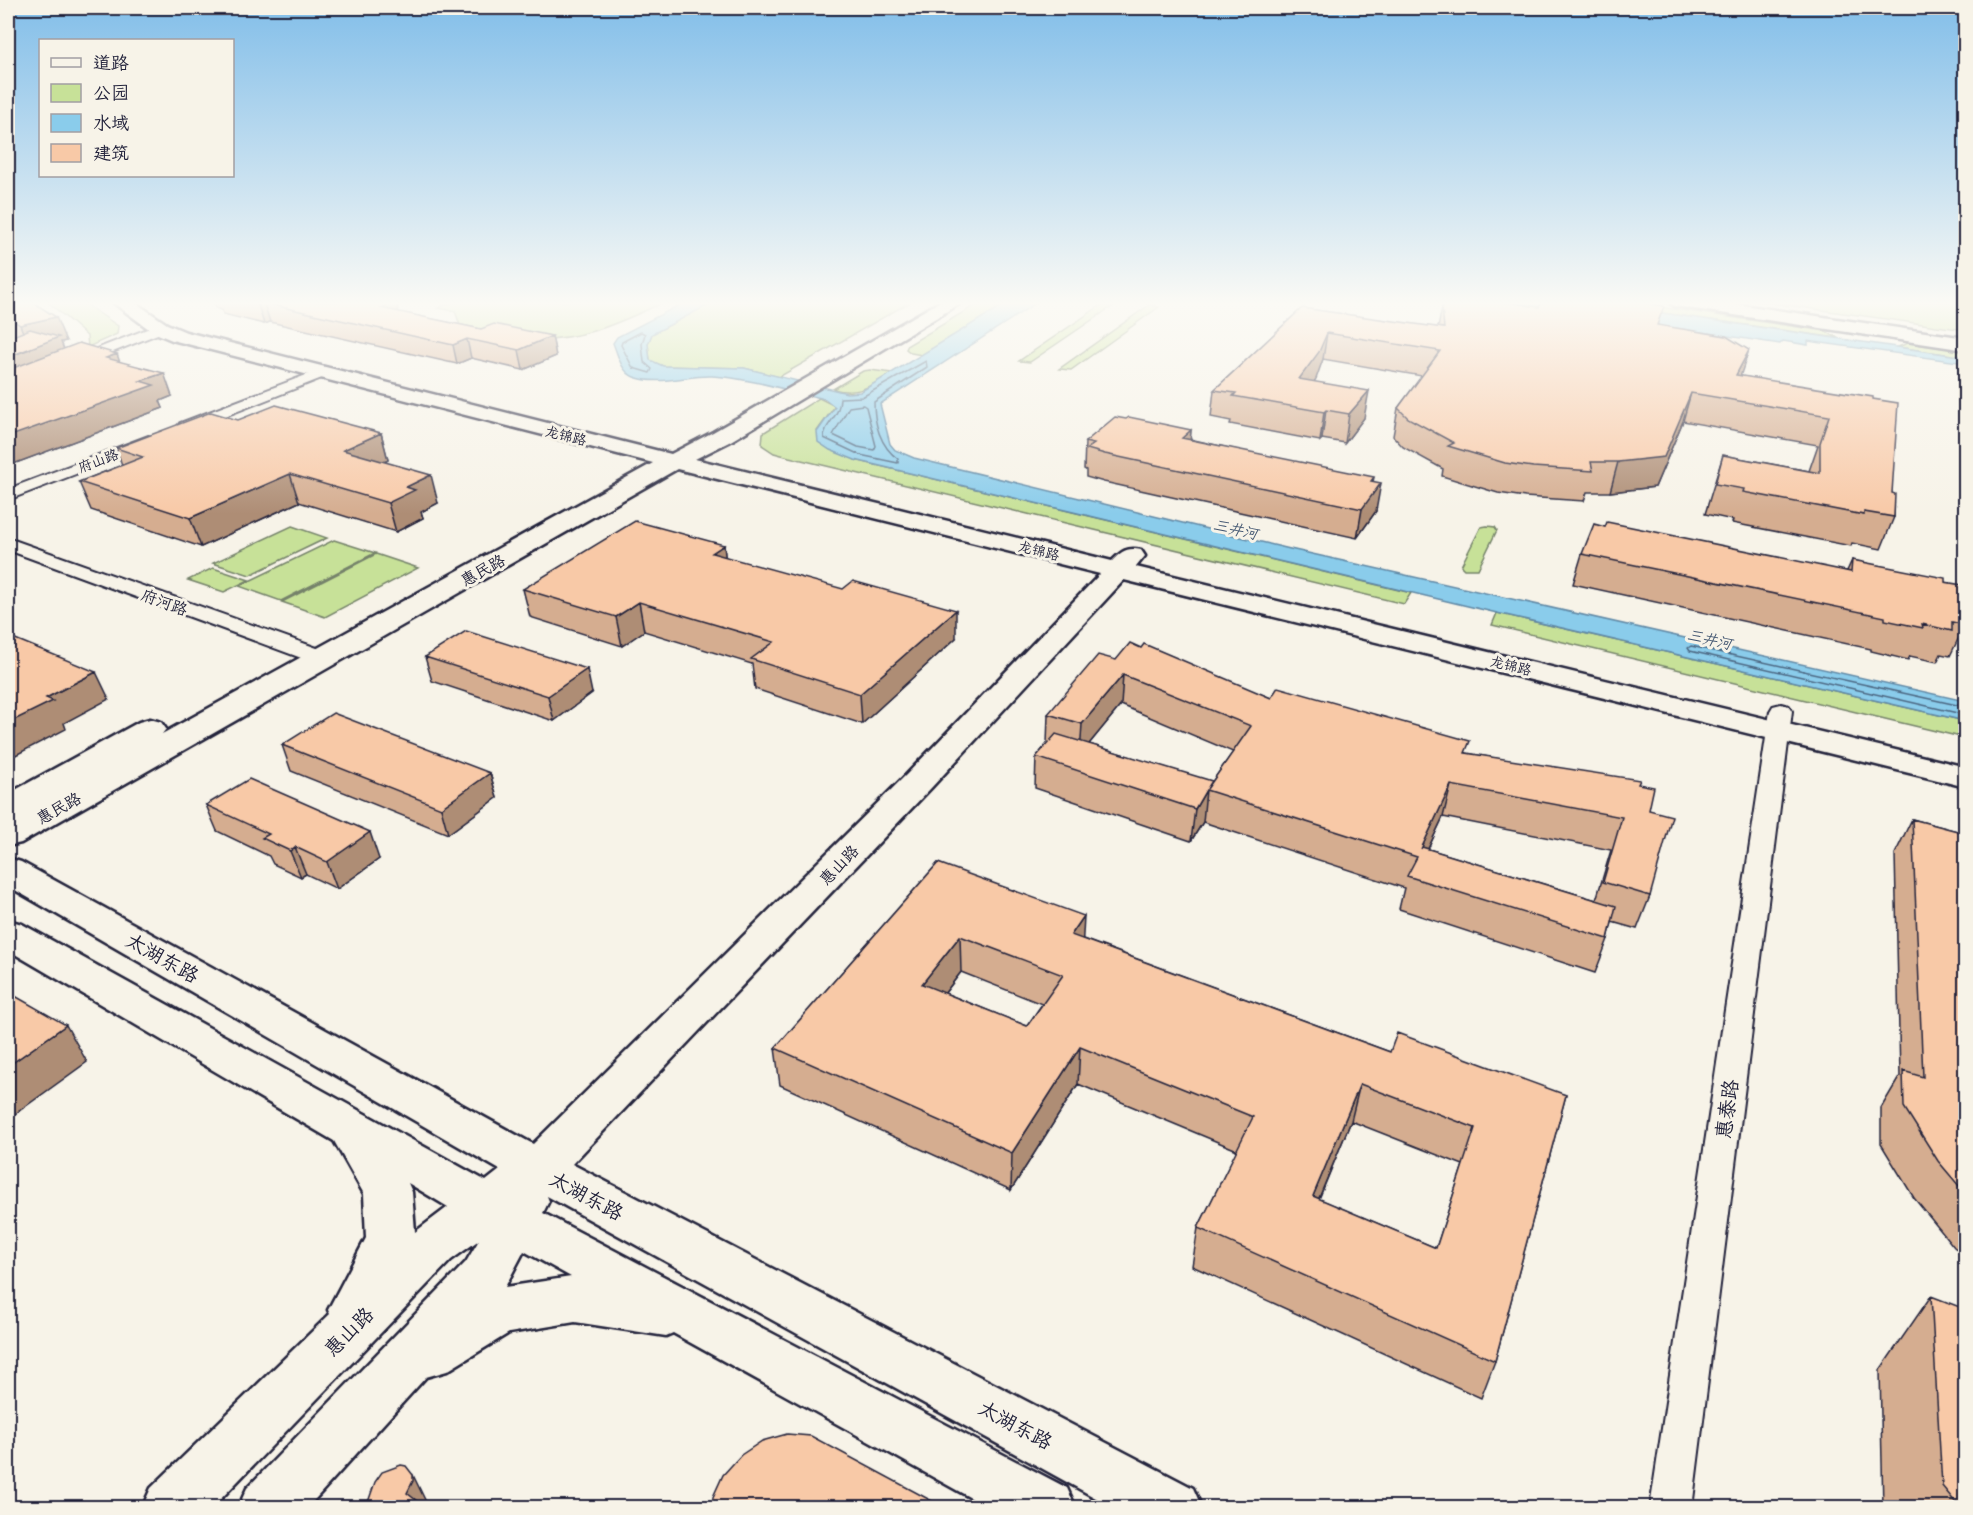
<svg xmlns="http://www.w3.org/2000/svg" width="1973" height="1515" viewBox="0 0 1973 1515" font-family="'Playpen Sans','LXGW WenKai TC',sans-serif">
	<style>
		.green { fill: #c7e198; stroke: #74826a; stroke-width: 1.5 }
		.water { fill: #8acceb; stroke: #6088a5; stroke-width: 1.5 }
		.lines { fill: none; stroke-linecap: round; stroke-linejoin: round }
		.shore { stroke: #4c6681; stroke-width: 1.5 }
		.street-casing { stroke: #22223b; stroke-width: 4 }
		.secondary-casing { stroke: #22223b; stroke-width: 5 }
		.street { fill: #f7f3e8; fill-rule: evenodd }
		.secondary { fill: #f7f3e8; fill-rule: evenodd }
		.wall { fill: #d5ad90; stroke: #22223b; stroke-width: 1.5; fill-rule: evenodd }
		.shaded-wall { fill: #ae8d75; stroke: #22223b; stroke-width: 1.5 }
		.building { fill: #f8c9a7; stroke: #22223b; stroke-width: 1.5; fill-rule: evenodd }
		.labels { text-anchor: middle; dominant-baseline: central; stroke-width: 6; stroke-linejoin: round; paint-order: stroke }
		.far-street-label { font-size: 14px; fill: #22223b; stroke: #f7f3e8 }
		.far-water-label { font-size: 15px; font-style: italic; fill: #415570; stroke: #f7f3e8 }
		.street-label { font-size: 16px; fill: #22223b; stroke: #f7f3e8 }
		.near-street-label { font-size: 20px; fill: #22223b; stroke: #f7f3e8 }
	</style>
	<rect width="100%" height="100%" fill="#f7f3e8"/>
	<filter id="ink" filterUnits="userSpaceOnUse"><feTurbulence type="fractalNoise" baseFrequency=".0167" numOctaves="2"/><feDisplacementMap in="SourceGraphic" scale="12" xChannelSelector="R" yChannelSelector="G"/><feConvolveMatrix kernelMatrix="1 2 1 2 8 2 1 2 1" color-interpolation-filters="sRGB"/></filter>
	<g filter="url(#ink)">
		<path class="green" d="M 47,301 L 87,301 L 90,307 L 118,326 L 117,334 L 88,347 L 87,336 Z
			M 455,301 L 666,301 C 619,323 578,343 524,339 C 503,338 481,330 460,325 L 455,311 L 438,308 Z
			M 716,301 L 912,301 L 779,377 L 744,368 L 663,366 L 650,361 L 648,344 L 652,334 Z
			M 982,301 L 1010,301 L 922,355 L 911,353 L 906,349 L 908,345 Z
			M 1107,301 L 1120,301 L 1030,362 L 1019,361 Z
			M 1757,301 L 1965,301 L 1965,330 Z
			M 1149,305 L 1159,307 L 1071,370 L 1059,369 Z
			M 1653,306 L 1825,331 L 1838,338 L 1655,312 Z
			M 1908,343 L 1965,351 L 1965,357 L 1898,347 Z
			M 870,370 L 892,373 C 869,386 860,396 833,389 L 863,371 Z
			M 819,398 L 835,406 L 817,431 L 855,460 L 1411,593 L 1404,604 L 789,457 L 774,453 L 762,445 L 763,433 Z
			M 292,526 L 327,538 L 250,575 L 213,563 Z
			M 1487,526 L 1495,527 L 1497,530 L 1478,569 L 1464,569 L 1461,566 L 1481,527 Z
			M 334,540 L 375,553 L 281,601 L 239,586 Z
			M 376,554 L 418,568 L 325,617 L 282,602 Z
			M 213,568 L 249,580 L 224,592 L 188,580 Z
			M 1497,613 L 1965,721 L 1965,738 L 1492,625 Z"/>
		<path class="water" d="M 687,301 L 716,301 L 652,334 L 648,344 L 650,360 L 663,366 L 744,368 L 847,393 L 860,392 L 1010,301 L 1039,301 L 880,404 L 890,444 L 895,450 L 914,458 L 1290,549 L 1965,701 L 1965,721 L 1497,613 L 855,460 L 830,450 L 818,442 L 817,432 L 835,407 L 825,399 C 788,391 750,378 712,376 C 688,375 658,386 634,377 C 621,372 618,355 613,343 L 617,337 Z
			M 1498,301 L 1579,301 L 1965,357 L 1965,363 L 1808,341 L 1808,345 L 1783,341 L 1780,344 Z"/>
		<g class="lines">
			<path class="shore" d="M 641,332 L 645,334 L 642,344 L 644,362 L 652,369 L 650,373 L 633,368 L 621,345 L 622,342 Z
				M 926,361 L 927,367 L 874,402 C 874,423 880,446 898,459 L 898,463 L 860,455 L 824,438 C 824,423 840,418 840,398 L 862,397 Z
				M 863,405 L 866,407 L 876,446 L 874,450 L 858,447 L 833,435 L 849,407 Z
				M 1966,707 L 1691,646 L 1688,648 L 1690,651 L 1966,715"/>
			<defs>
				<path id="street" d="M 160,324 L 165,325 L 167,328 L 165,331 L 78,366 L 68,366 L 66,363 L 68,360 Z
					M 322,369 L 327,370 L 329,373 L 327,376 L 192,429 L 180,429 L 178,426 L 180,423 Z
					M 148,436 L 154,438 L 156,441 L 154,444 L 8,500 L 8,489 Z
					M 8,538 L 331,653 L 334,658 L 331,663 L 323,664 L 315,663 L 8,550 Z
					M 1781,704 L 1789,706 L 1792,711 L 1692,1508 L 1650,1508 L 1770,711 L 1773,706 Z"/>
				<path id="secondary" d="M 111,301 L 133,301 L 167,324 L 186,332 L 671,454 L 713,432 L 941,301 L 964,301 L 729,442 L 695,459 L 1112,561 C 1122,551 1127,547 1141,550 L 1145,556 L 1136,567 L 1966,767 L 1966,787 L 1124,580 L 931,788 L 572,1164 L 1193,1488 L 1202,1508 L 1114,1508 L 547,1196 L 549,1201 L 543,1213 L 1067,1488 L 1076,1508 L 989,1508 L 673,1333 L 666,1336 L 575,1322 L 509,1333 L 447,1371 L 426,1377 L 307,1508 L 238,1508 L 247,1488 L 466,1262 L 479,1240 L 451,1260 L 212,1508 L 142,1508 L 151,1488 L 330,1314 L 328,1310 L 366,1238 L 364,1194 L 334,1141 L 8,950 L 8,920 L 22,924 L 486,1181 L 500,1170 L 8,886 L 8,858 L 21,862 L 533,1144 L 907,774 L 1100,574 L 677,469 L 21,843 L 8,846 L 8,820 L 13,818 L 8,819 L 8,794 L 139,722 L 150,719 L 161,722 L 166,729 L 162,734 L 653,463 L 172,340 L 153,332 ZM 408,1183 L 448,1207 L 415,1232 L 412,1192 ZM 524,1251 L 571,1277 L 505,1287 Z
					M 1666,301 L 1715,301 L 1966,338 L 1966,350 L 1675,306 Z"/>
			</defs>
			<use href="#street" class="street-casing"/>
			<use href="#secondary" class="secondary-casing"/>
			<use href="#street" class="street"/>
			<use href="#secondary" class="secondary"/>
		</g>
		<path class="wall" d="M 8,301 L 66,341 L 61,342 L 64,349 L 119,361 L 172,396 L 160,401 L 163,408 L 8,466 L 8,338 L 11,336 L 8,334 Z
			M 214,301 L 392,301 L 396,302 L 398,312 L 481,329 L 552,336 L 556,356 L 523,370 L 471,358 L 457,364 L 270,322 L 264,324 L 223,314 L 222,310 L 216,308 Z
			M 1442,307 L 1658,325 L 1740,376 L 1873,399 L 1892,493 L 1894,517 L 1881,549 L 1852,543 L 1851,546 L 1732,523 L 1733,520 L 1705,514 L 1723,455 L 1809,471 L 1818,445 L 1683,421 L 1655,487 L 1610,492 L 1587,492 L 1584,501 L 1525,497 L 1498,493 L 1442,476 L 1443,469 L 1403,447 L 1393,436 L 1398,408 L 1422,376 L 1323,359 L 1314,381 L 1364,418 L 1345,443 L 1322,439 L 1320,441 L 1230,424 L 1231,421 L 1211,417 L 1214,390 L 1302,308 L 1438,328 Z
			M 238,420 L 381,433 L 388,460 L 385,462 L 438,503 L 421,512 L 423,518 L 396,532 L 299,502 L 201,547 L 91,510 L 79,482 L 122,465 L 116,448 Z
			M 1191,430 L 1190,439 L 1373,481 L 1376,511 L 1357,538 L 1104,482 L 1086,477 L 1086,470 L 1084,469 L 1085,442 Z
			M 724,545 L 725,557 L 956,638 L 862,724 L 755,689 L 752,664 L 644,631 L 622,646 L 530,617 L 523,589 Z
			M 1582,554 L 1847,571 L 1852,560 L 1945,582 L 1965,625 L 1950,656 L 1941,654 L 1937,662 L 1910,656 L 1908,660 L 1871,651 L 1871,649 L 1573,584 Z
			M 1141,648 L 1271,698 L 1467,753 L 1638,784 L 1649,810 L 1650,896 L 1637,929 L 1612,922 L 1608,939 L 1595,973 L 1399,909 L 1404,888 L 1203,822 L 1191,841 L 1035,788 L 1036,757 L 1047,744 L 1048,714 L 1116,660 ZM 1121,705 L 1233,752 L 1212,782 L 1089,744 ZM 1443,817 L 1611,850 L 1596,900 L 1428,849 Z
			M 425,657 L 592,693 L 554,721 L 432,681 Z
			M 282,745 L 490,773 L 497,798 L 448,834 L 291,771 Z
			M 206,805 L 379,859 L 337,889 L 306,874 L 301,877 L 273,864 L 269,856 L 217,831 Z
			M 1912,819 L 1965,833 L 1965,1256 L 1954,1247 L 1914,1198 L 1881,1144 L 1881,1108 L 1900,1076 L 1895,854 Z
			M 938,863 L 1083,939 L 1390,1052 L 1566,1095 L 1495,1361 L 1481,1398 L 1192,1266 L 1198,1228 L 1237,1150 L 1078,1084 L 1011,1190 L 780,1085 L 775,1048 ZM 961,972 L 1042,1004 L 1027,1026 L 945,993 ZM 1351,1121 L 1463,1165 L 1436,1248 L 1319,1199 Z
			M 1931,1296 L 1965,1508 L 1883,1508 L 1880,1370 Z"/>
		<path class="shaded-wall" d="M 396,302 L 401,321 L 381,308 Z
			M 264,303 L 270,322 L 264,324 L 258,305 Z
			M 56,317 L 66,341 L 61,342 L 68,359 L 8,384 L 8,357 L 30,349 L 20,325 Z
			M 1327,333 L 1323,359 L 1316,379 L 1296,406 L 1299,379 Z
			M 552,336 L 556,356 L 523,370 L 519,350 Z
			M 467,339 L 471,358 L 457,364 L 453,345 Z
			M 1749,350 L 1740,377 L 1736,375 Z
			M 117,354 L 125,377 L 106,358 Z
			M 164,373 L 172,396 L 160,401 L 163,408 L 8,466 L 8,437 L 140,381 Z
			M 1369,391 L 1364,418 L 1345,443 L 1349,414 Z
			M 1691,393 L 1683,421 L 1655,487 L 1610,492 L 1618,462 Z
			M 1326,410 L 1322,439 L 1320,441 L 1324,412 Z
			M 1191,430 L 1189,457 L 1182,438 Z
			M 381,433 L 388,460 L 351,477 L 343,450 Z
			M 290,474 L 299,502 L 201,547 L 190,518 Z
			M 431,475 L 438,503 L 421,512 L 423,518 L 396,532 L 388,503 L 406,487 Z
			M 1374,477 L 1370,497 L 1381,483 L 1376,511 L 1357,538 L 1362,509 L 1371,481 Z
			M 724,545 L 727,573 L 712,553 Z
			M 639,602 L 644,631 L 622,646 L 616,617 Z
			M 956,610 L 956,638 L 862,724 L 860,694 Z
			M 587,669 L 592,693 L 554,721 L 548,696 Z
			M 96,672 L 109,699 L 64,723 L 66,729 L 8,759 L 8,723 L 46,698 Z
			M 1123,675 L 1121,705 L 1080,755 L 1082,724 Z
			M 490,773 L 497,798 L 448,834 L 441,808 Z
			M 1451,785 L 1443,817 L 1414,878 L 1421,849 Z
			M 1206,790 L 1203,822 L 1191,841 L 1195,809 Z
			M 370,832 L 379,859 L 337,889 L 327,862 Z
			M 295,847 L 306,874 L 301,877 L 290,851 Z
			M 1084,916 L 1082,952 L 1071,935 Z
			M 960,936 L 961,972 L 923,1021 L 922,984 Z
			M 66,1025 L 87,1062 L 8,1119 L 8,1066 Z
			M 1080,1047 L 1078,1084 L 1011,1190 L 1012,1153 Z
			M 1360,1084 L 1351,1121 L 1304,1234 L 1313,1196 Z
			M 413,1475 L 429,1508 L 414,1508 L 407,1493 Z"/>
		<path class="building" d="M 8,301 L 31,301 L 56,317 L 20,325 L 8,317 Z
			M 243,301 L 392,301 L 396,302 L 381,308 L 481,329 L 494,324 L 552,336 L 519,350 L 467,339 L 453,345 L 264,303 L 258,305 Z
			M 1459,301 L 1499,301 L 1539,307 L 1543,301 L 1635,301 L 1664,306 L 1657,325 L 1726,336 L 1749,350 L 1736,375 L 1873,397 L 1873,399 L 1898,403 L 1892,493 L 1895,494 L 1894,517 L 1864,512 L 1864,515 L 1743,492 L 1744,489 L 1715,484 L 1723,455 L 1820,473 L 1820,443 L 1829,416 L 1691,393 L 1664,457 L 1618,462 L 1591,462 L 1593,471 L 1533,467 L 1505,463 L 1448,446 L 1454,443 L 1408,418 L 1398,408 L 1440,351 L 1327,333 L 1319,352 L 1299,379 L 1369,391 L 1349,414 L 1326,410 L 1324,412 L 1233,396 L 1236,393 L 1214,390 L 1302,308 L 1444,328 L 1442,307 L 1448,304 Z
			M 30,329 L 59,337 L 8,357 L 8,338 Z
			M 79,343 L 117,354 L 106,358 L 164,373 L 140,381 L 154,385 L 8,437 L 8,370 Z
			M 276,405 L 381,433 L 343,450 L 431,475 L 406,487 L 415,490 L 388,503 L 290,474 L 190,518 L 79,482 L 143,457 L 116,448 L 211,412 L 238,420 Z
			M 1115,417 L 1126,419 L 1129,417 L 1191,430 L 1182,438 L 1374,477 L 1371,481 L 1381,483 L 1362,509 L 1105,454 L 1087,449 L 1094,444 L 1085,442 Z
			M 635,521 L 724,545 L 712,553 L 843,589 L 853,581 L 956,610 L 860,694 L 751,659 L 774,642 L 639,602 L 616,617 L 523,589 Z
			M 1607,522 L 1851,572 L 1852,560 L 1945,578 L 1945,582 L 1962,585 L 1965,625 L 1952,622 L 1952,631 L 1922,624 L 1923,628 L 1885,620 L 1885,617 L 1582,554 L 1594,524 L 1605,527 Z
			M 466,631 L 587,669 L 548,696 L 425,657 Z
			M 8,636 L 96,672 L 46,698 L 53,701 L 8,723 Z
			M 1130,643 L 1141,648 L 1144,644 L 1271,698 L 1278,687 L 1470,741 L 1465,753 L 1640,780 L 1638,784 L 1654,787 L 1649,810 L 1672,816 L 1650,896 L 1603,882 L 1622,817 L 1451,785 L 1421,849 L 1422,847 L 1616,906 L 1608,939 L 1407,876 L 1417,857 L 1206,790 L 1195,809 L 1036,757 L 1056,734 L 1212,781 L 1207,789 L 1251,726 L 1123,675 L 1082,724 L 1048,714 L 1098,655 L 1116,660 Z
			M 333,713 L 490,773 L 441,808 L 282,745 Z
			M 249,779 L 370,832 L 327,862 L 295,847 L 290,851 L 262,838 L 269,834 L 206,805 Z
			M 1912,819 L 1965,833 L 1965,1193 L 1938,1161 L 1904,1107 L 1903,1071 L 1923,1077 Z
			M 938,863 L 1084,916 L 1071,935 L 1390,1052 L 1397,1033 L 1566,1095 L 1495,1361 L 1198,1228 L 1253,1117 L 1080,1047 L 1012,1153 L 775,1048 ZM 960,936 L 1063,975 L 1027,1026 L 922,984 ZM 1360,1084 L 1475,1128 L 1436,1248 L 1313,1196 Z
			M 8,992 L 66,1025 L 8,1066 Z
			M 1931,1296 L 1965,1309 L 1965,1508 L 1960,1508 L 1942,1486 Z
			M 787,1434 L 811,1436 L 945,1508 L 712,1508 L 713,1497 L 723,1475 L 741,1455 L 762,1441 Z
			M 401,1465 L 406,1466 L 413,1475 L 413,1481 L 407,1493 L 426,1508 L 366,1508 L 375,1482 L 382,1472 Z
			M 353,1500 L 365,1508 L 346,1508 Z"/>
	</g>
	<linearGradient id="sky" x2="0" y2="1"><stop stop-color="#82bee9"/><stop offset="0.59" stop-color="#fbfaf5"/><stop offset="1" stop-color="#fbfaf5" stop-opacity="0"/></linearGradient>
	<rect width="1973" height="514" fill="url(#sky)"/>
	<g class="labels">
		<g class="far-street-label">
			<text transform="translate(566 435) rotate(14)">龙锦路</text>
			<text transform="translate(98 460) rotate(-21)">府山路</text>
			<text transform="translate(1039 550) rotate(14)">龙锦路</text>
			<text transform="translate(1511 665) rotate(14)">龙锦路</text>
		</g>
		<g class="far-water-label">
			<text transform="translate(1236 528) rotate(13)">三井河</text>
			<text transform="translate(1710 638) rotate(13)">三井河</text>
		</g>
		<g class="street-label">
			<text transform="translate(482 569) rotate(-29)">惠民路</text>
			<text transform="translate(165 601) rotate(20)">府河路</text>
			<text transform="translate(58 807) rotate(-29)">惠民路</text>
			<text transform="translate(838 864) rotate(-46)">惠山路</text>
		</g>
		<g class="near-street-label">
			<text transform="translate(163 957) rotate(29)">太湖东路</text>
			<text transform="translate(1726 1109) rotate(-82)">惠泰路</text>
			<text transform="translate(587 1195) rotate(28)">太湖东路</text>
			<text transform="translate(348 1331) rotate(-45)">惠山路</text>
			<text transform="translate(1016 1424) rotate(28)">太湖东路</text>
		</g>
	</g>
	<rect width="1973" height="1515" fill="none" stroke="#f7f3e8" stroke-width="30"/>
	<rect x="15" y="15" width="1943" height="1485" fill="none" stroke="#22223b" stroke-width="2" filter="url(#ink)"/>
	<rect x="39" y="39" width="195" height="138" fill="#f7f3e8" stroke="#a29fa3" stroke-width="1.5"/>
	<rect x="51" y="58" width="30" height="9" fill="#f7f3e8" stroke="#a29fa3" stroke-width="1.5"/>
	<text x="93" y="69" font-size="18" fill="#22223b">道路</text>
	<rect x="51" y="84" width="30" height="18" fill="#c7e198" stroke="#a29fa3" stroke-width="1.5"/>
	<text x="93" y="99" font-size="18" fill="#22223b">公园</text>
	<rect x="51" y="114" width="30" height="18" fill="#8acceb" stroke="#a29fa3" stroke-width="1.5"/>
	<text x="93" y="129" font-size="18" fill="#22223b">水域</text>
	<rect x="51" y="144" width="30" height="18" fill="#f8c9a7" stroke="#a29fa3" stroke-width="1.5"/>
	<text x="93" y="159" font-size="18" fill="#22223b">建筑</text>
</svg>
